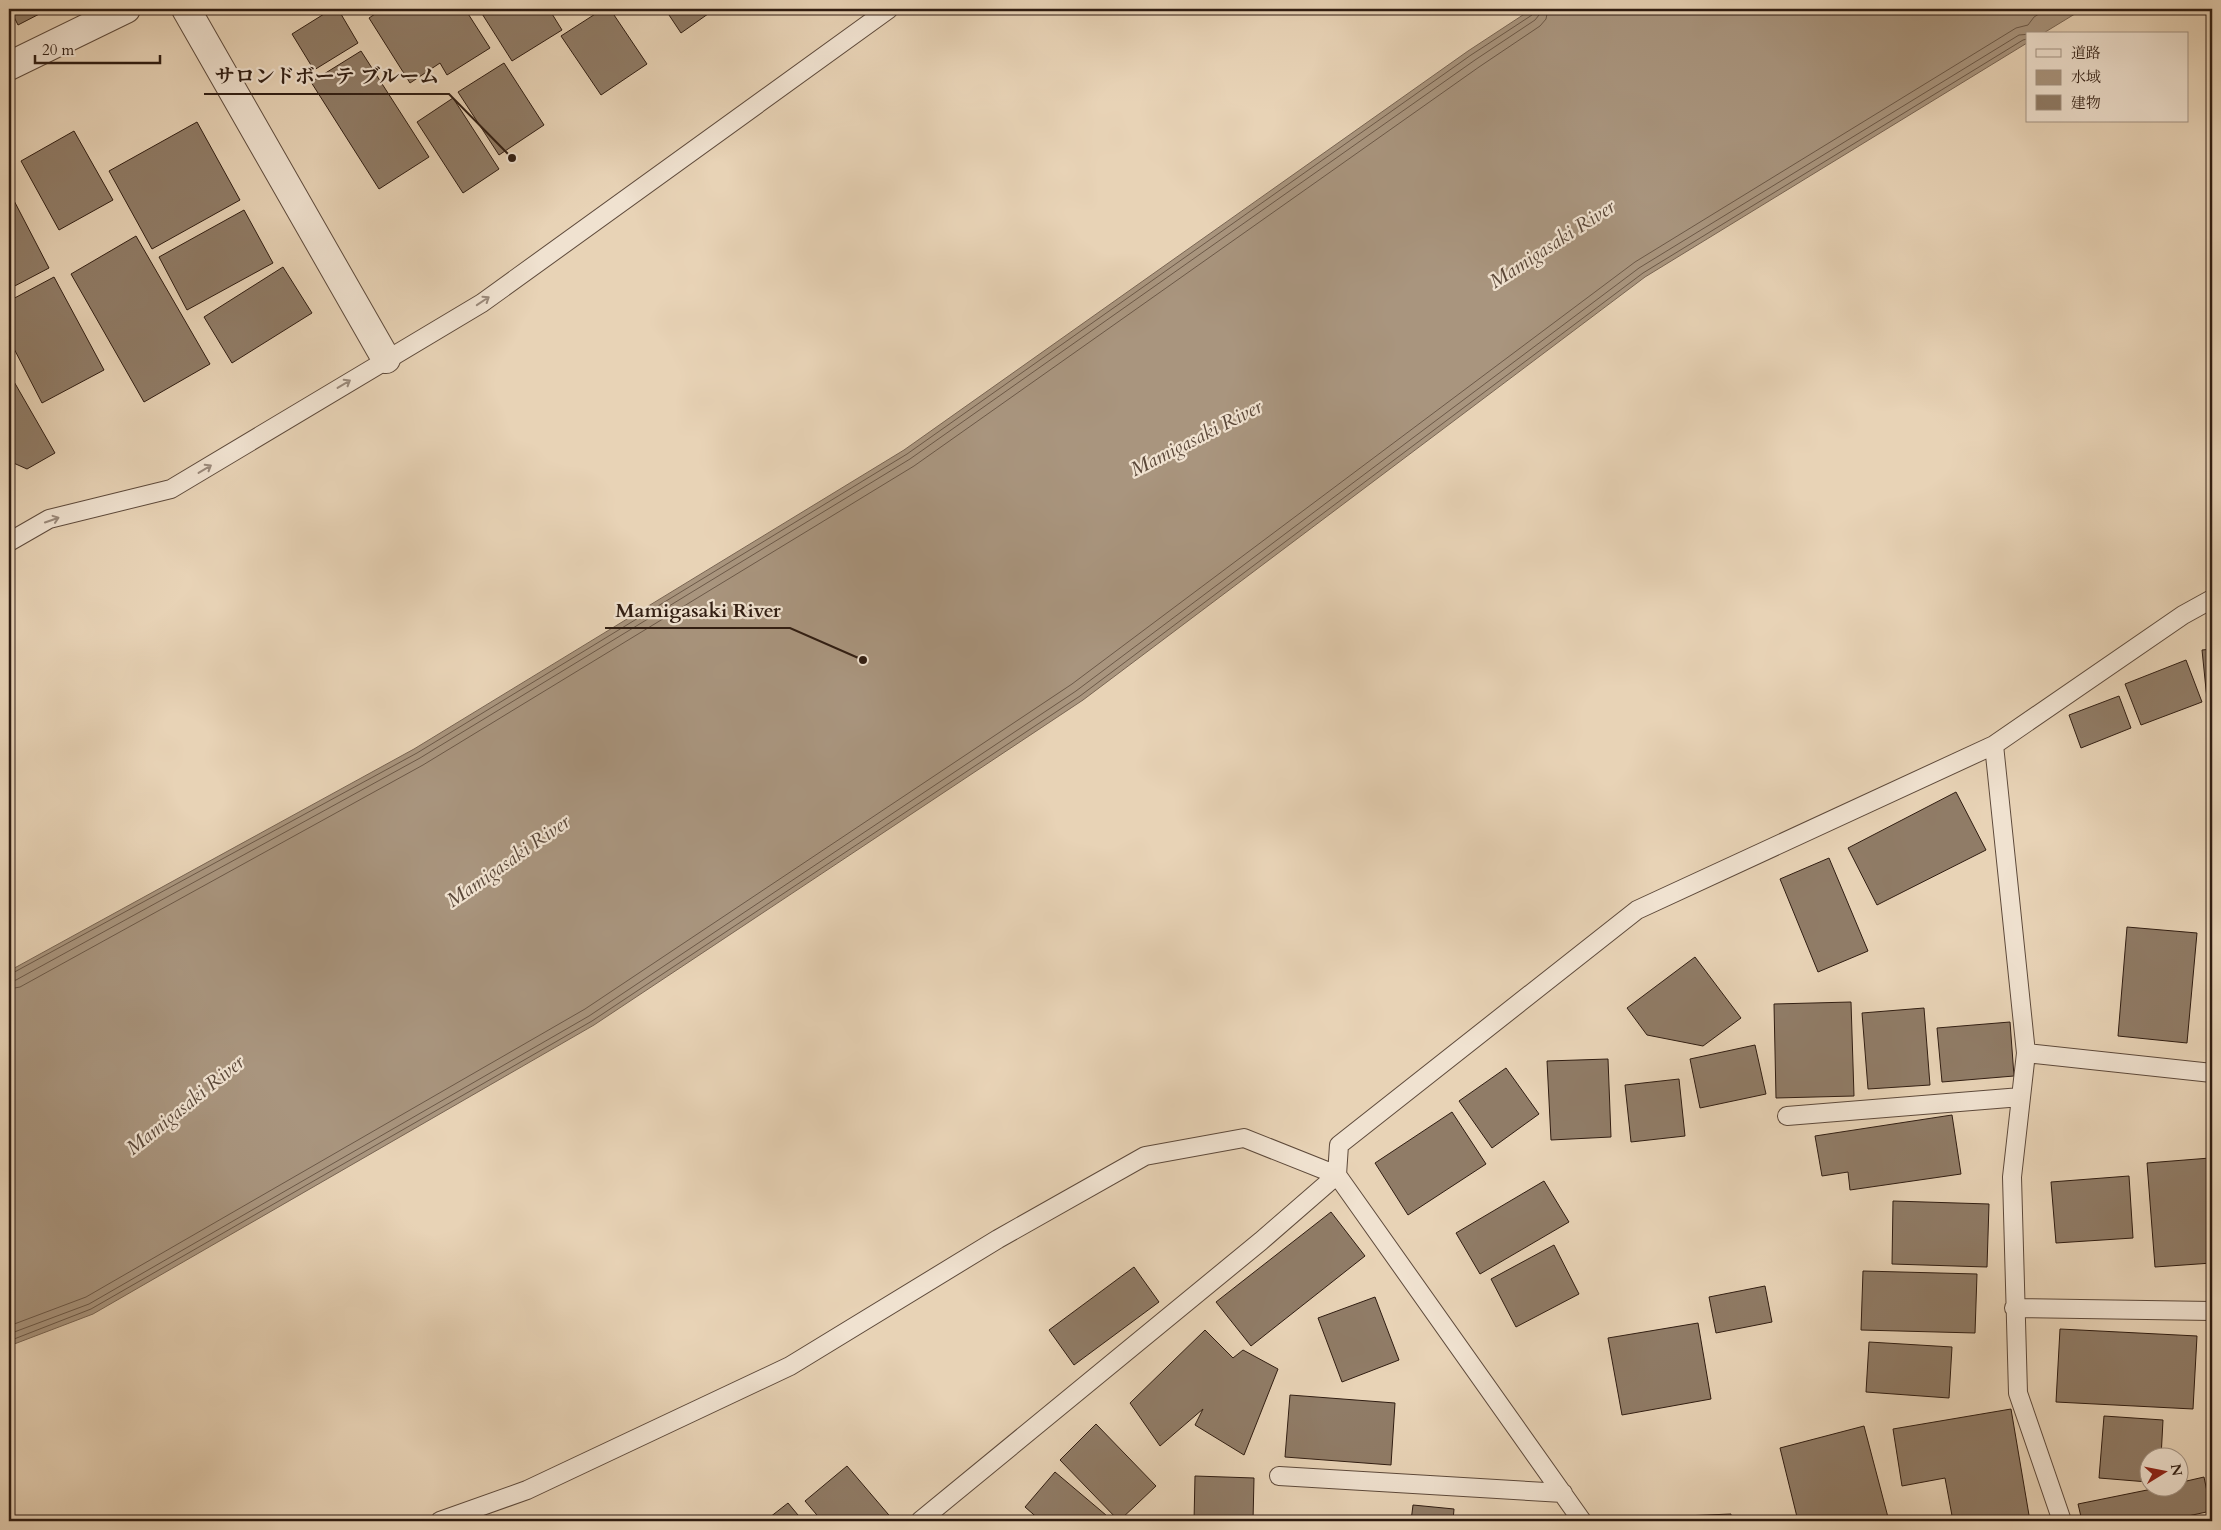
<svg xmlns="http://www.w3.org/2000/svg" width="2221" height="1530" viewBox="0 0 2221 1530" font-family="Cardo,'Noto Serif JP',serif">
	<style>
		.water { fill: #a9957e; stroke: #796553 }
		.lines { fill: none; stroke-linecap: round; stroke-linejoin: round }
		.shore { stroke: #6c5948; stroke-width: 1 }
		.building { fill: #907c67; stroke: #301d12 }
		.lane-casing { stroke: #5e4a3b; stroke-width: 20 }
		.street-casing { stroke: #5e4a3b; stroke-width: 30 }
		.lane { stroke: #f0e2d0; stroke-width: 18 }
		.street { stroke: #f0e2d0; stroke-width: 28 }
		.oneway { stroke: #9a897a }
		.labels { text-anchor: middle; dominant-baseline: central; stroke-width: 4.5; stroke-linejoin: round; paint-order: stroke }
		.water-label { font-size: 20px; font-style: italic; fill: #5a4738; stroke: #f0e2d0 }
		.leader { fill: none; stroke: #301d12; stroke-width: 2 }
		.callout-dot { fill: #301d12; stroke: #f0e2d0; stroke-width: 2 }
		.callout-label { font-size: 20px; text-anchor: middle; font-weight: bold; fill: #301d12; stroke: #f0e2d0; stroke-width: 4.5; stroke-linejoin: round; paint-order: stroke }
	</style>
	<rect width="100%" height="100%" fill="#e8d3b6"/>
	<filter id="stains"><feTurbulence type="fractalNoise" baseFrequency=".004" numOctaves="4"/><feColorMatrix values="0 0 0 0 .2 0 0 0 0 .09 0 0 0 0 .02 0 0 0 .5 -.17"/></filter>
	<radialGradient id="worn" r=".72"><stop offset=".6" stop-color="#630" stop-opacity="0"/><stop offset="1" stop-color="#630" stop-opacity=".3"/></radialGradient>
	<path class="water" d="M 1532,9 L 2083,9 L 2042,34 L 2027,34 L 2027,43 L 1645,277 L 1083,700 L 594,1025 L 93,1314 L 9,1346 L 9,971 L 414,749 L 904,450 L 1468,51 Z"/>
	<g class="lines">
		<path class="shore" d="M 9,975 L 417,753 L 907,454 L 1471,55 L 1532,15 L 1534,9
			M 9,982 L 16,980 L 420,758 L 910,459 L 1475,60 L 1535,20 L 1539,15 L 1540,9
			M 9,989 L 20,987 L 423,765 L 914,466 L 1479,67 L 1540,26 L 1546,19 L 1548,9
			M 9,1326 L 86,1297 L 585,1009 L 1072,684 L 1635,262 L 2016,28 L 2028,25 L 2034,17 L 2047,9
			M 9,1334 L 89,1304 L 589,1016 L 1076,691 L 1639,268 L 2019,35 L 2031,34
			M 9,1341 L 91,1309 L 592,1021 L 1080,696 L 1643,273 L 2023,40 L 2027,39"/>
	</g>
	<path class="building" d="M 10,9 L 49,9 L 18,25 Z
		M 332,9 L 338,9 L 358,43 L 314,70 L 292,34 Z
		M 376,9 L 465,9 L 490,48 L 447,75 L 440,63 L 410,83 L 369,18 L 378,12 Z
		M 479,9 L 549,9 L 562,30 L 512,61 Z
		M 603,9 L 610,9 L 647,64 L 601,95 L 561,36 Z
		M 665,9 L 715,9 L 681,33 Z
		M 361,51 L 429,157 L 379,189 L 311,82 Z
		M 504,63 L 544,125 L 499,155 L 458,92 Z
		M 453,98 L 499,169 L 463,193 L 417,122 Z
		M 197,122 L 240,200 L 152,249 L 109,171 Z
		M 74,131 L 113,200 L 59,230 L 21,161 Z
		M 9,191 L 49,268 L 9,289 Z
		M 244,210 L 273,263 L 187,310 L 159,257 Z
		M 136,236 L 210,364 L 144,402 L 71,274 Z
		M 283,267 L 312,313 L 232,363 L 204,317 Z
		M 54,277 L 104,370 L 42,403 L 9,339 L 9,301 Z
		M 9,373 L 55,453 L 27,469 L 9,461 Z
		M 2212,649 L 2212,709 L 2208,709 L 2202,650 Z
		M 2186,660 L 2202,702 L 2141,725 L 2125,684 Z
		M 2119,696 L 2131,728 L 2081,748 L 2069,715 Z
		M 1956,792 L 1986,850 L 1877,905 L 1848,848 Z
		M 1829,858 L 1868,951 L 1818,972 L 1780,879 Z
		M 2127,927 L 2197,933 L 2187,1043 L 2118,1036 Z
		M 1695,957 L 1741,1018 L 1703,1046 L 1647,1035 L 1627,1008 Z
		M 1851,1002 L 1854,1096 L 1776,1098 L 1774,1004 Z
		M 1924,1008 L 1930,1085 L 1868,1089 L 1862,1013 Z
		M 2010,1022 L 2014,1076 L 1942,1082 L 1937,1028 Z
		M 1755,1045 L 1766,1094 L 1700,1108 L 1690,1059 Z
		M 1608,1059 L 1611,1137 L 1551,1140 L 1547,1061 Z
		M 1506,1068 L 1539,1114 L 1492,1148 L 1459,1101 Z
		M 1679,1079 L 1685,1136 L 1631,1142 L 1625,1085 Z
		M 1452,1112 L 1486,1164 L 1408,1215 L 1375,1163 Z
		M 1952,1115 L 1961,1174 L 1850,1190 L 1848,1172 L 1822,1176 L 1815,1136 Z
		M 2210,1158 L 2212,1189 L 2212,1263 L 2155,1267 L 2147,1163 Z
		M 2129,1176 L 2133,1238 L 2056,1243 L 2051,1182 Z
		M 1544,1181 L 1569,1222 L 1480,1274 L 1456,1233 Z
		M 1893,1201 L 1989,1204 L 1987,1267 L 1892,1264 Z
		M 1331,1212 L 1365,1256 L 1251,1346 L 1216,1302 Z
		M 1554,1245 L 1579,1294 L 1516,1327 L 1491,1279 Z
		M 1134,1267 L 1159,1302 L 1074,1365 L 1049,1330 Z
		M 1863,1271 L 1977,1274 L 1975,1333 L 1861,1330 Z
		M 1765,1286 L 1772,1322 L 1716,1333 L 1709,1297 Z
		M 1375,1297 L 1399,1360 L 1342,1382 L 1318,1318 Z
		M 1698,1323 L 1711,1399 L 1622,1415 L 1608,1338 Z
		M 2060,1329 L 2197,1336 L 2193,1409 L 2056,1402 Z
		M 1205,1330 L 1233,1358 L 1243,1350 L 1278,1369 L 1244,1455 L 1195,1425 L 1203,1409 L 1160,1446 L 1130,1403 Z
		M 1869,1342 L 1952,1347 L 1949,1398 L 1866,1392 Z
		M 1290,1395 L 1395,1403 L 1391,1465 L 1285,1457 Z
		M 2011,1409 L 2030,1521 L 1953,1521 L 1945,1478 L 1902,1486 L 1893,1429 Z
		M 2104,1416 L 2163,1420 L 2161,1458 L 2148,1458 L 2148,1482 L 2099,1478 Z
		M 1096,1424 L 1156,1486 L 1119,1521 L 1060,1460 Z
		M 1864,1426 L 1889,1521 L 1798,1521 L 1780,1448 Z
		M 847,1466 L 894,1521 L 822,1521 L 805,1501 Z
		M 1055,1472 L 1113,1521 L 1041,1521 L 1025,1507 Z
		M 1195,1476 L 1254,1478 L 1253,1521 L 1194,1521 Z
		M 2204,1477 L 2211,1511 L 2165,1521 L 2082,1521 L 2078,1504 L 2157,1488 L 2178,1488 L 2178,1483 Z
		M 788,1503 L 803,1521 L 765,1521 Z
		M 1413,1505 L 1454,1509 L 1453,1521 L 1411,1521 Z
		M 1731,1514 L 1731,1521 L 1660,1521 L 1660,1517 Z"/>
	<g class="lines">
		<defs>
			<path id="lane" d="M 9,542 L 49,519 L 171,489 L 482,303 L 889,9
				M 1994,745 L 2026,1053 L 2012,1177 L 2018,1393 L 2062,1521
				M 2026,1053 L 2212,1073
				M 1787,1116 L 2021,1097
				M 2014,1308 L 2212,1311
				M 1279,1476 L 1563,1493
				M 440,1521 L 527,1490 L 790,1366 L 998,1239 L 1145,1156 L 1244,1138 L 1337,1175 L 1582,1521
				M 920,1521 L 1261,1241 L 1337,1175 L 1339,1145 L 1637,910 L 1994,745 L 2183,615 L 2212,599"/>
			<path id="street" d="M 186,9 L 386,359
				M 9,66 L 126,9"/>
		</defs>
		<use href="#lane" class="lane-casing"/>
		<use href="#street" class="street-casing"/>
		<use href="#lane" class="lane"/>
		<use href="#street" class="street"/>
	</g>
	<defs><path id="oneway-shaft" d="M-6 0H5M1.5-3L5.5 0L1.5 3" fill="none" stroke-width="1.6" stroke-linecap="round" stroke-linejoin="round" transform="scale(1.25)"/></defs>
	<g class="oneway">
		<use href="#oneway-shaft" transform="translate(483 301) rotate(-34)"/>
		<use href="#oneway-shaft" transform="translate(344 384) rotate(-31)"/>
		<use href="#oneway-shaft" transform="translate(205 469) rotate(-31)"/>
		<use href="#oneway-shaft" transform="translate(52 520) rotate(-19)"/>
	</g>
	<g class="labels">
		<g class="water-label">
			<text transform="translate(1552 244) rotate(-33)">Mamigasaki River</text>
			<text transform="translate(1196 438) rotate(-27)">Mamigasaki River</text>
			<text transform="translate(508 861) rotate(-35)">Mamigasaki River</text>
			<text transform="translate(185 1105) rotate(-39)">Mamigasaki River</text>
		</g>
	</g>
	<path class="leader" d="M512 158L449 94H204M863 660L790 628H605"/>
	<g class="callout-dot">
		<circle cx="512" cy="158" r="5"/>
		<circle cx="863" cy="660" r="5"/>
	</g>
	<g class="callout-label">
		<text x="327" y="83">サロンドボーテ ブルーム</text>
		<text x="698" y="617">Mamigasaki River</text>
	</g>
	<rect width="2221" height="1530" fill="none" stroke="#e8d3b6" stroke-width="30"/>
	<rect x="10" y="10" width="2201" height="1510" fill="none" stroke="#301d12" stroke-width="2.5"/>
	<rect x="15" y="15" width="2191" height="1500" fill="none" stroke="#301d12"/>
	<rect x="2026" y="32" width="162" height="90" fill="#f0e2d0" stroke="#a39384"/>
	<rect x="2036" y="49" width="25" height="8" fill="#f0e2d0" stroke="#a39384"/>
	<text x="2071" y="58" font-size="15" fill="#301d12">道路</text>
	<rect x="2036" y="70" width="25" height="15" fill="#a9957e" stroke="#a39384"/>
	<text x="2071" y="82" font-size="15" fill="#301d12">水域</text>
	<rect x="2036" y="95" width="25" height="15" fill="#907c67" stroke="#a39384"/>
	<text x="2071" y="108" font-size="15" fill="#301d12">建物</text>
	<g transform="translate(2164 1472) rotate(80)"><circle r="24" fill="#f0e2d0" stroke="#a39384"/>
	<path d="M0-4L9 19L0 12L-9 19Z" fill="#8f2418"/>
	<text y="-8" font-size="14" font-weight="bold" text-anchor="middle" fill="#301d12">N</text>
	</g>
	<path d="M35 55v8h125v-8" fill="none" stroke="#301d12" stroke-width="2.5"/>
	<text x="42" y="55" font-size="15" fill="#301d12" stroke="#f0e2d0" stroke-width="4" paint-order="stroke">20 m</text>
	<rect width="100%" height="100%" filter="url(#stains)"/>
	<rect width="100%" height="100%" fill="url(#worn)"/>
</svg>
